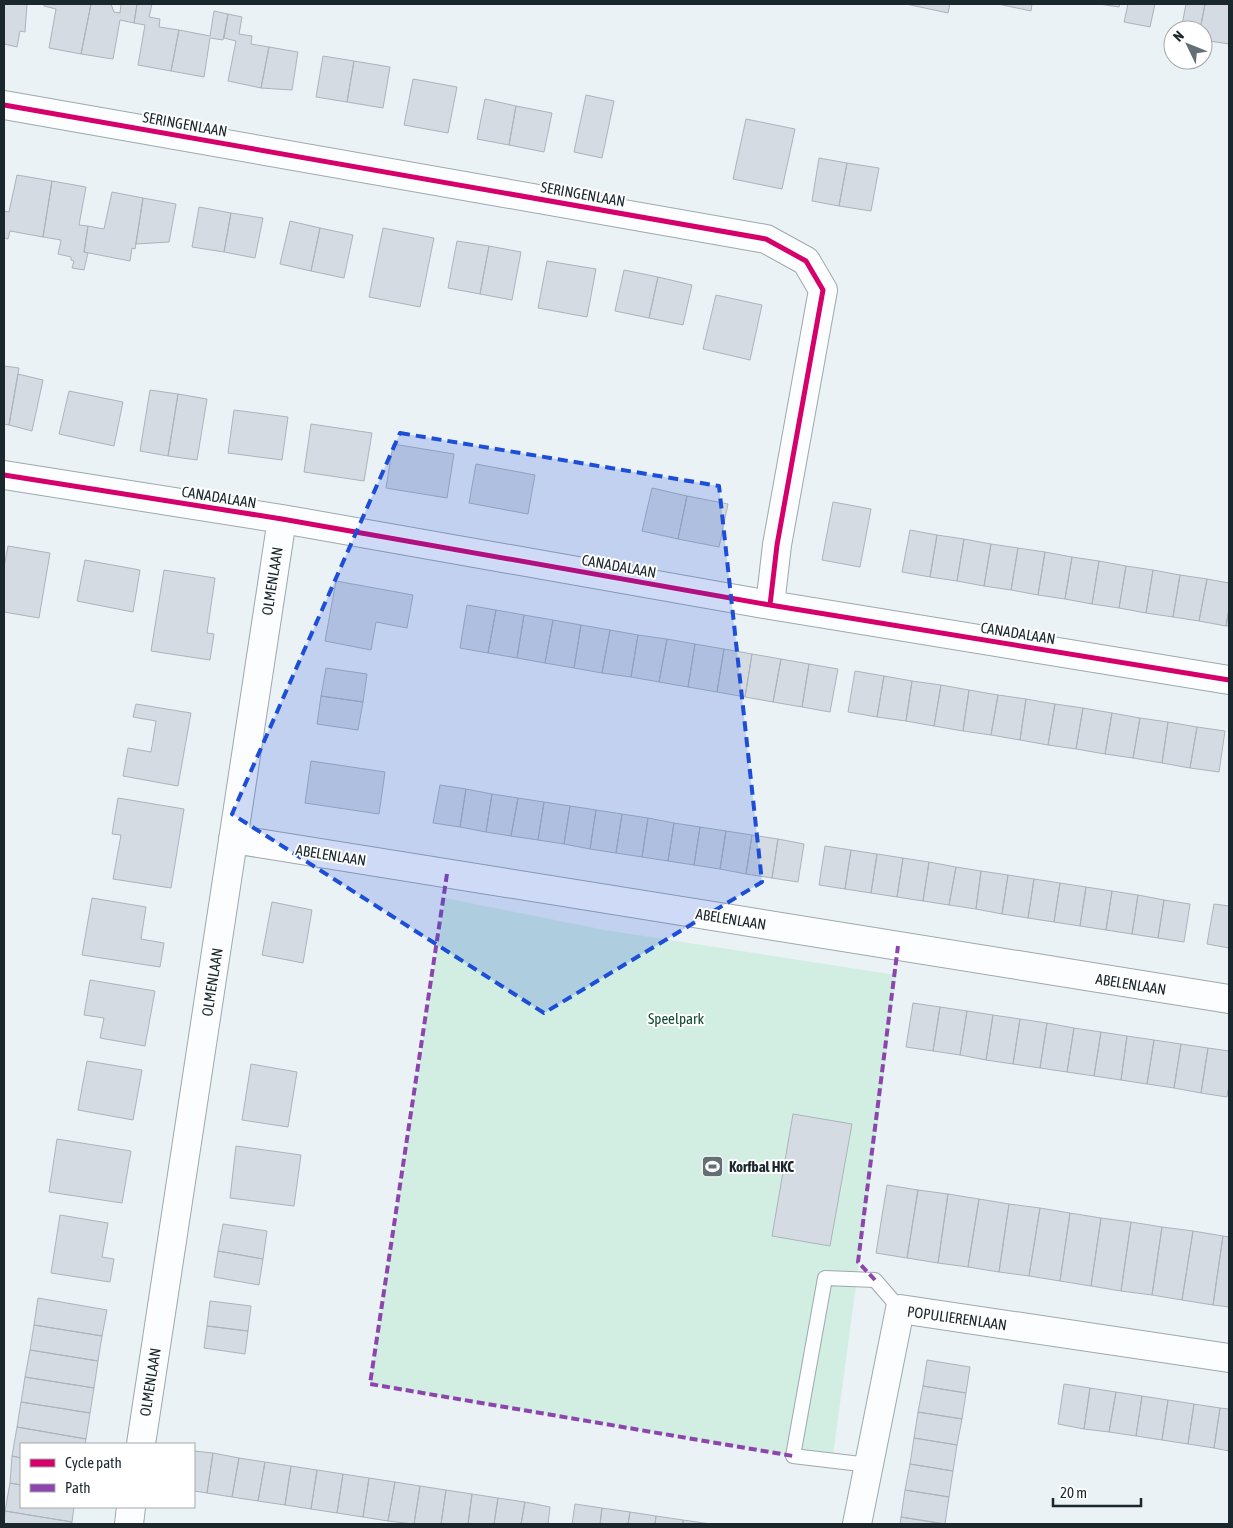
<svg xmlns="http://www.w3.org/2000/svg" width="1233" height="1528" viewBox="0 0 1233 1528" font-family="'Asap Condensed',sans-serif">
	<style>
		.green { fill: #d2eee3 }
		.building { fill: #d4dbe2; stroke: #acb4bb }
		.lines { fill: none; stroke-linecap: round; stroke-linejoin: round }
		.lane-casing { stroke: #9ea8ad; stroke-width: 16 }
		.street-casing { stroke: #9ea8ad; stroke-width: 30 }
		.lane { stroke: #fcfdfe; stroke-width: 14 }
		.street { stroke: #fcfdfe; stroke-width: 28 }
		.quiet { stroke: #8e44ad; stroke-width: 4; stroke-dasharray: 8 4; stroke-linecap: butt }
		.cycleway-casing { stroke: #fff; stroke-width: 8 }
		.cycleway { stroke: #d6006c; stroke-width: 5 }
		.marked { fill: #1d4ed8; fill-opacity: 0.2; stroke: #1d4ed8; stroke-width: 4; stroke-dasharray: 10 6; stroke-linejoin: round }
		.labels { text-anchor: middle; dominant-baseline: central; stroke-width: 4; stroke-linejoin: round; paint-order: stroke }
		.street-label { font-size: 15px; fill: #1a282e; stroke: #fff }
		.park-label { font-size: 15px; fill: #0e4933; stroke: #fff }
		.poi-label { font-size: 15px; font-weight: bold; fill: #1a282e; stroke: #fff; text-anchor: start }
	</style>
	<rect width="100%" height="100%" fill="#eaf2f6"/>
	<path class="green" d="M 445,898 L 605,930 L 896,975 L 878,1123 L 832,1463 L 370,1384 Z"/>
	<path class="building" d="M 4,4 L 27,4 L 25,32 L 20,31 L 17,47 L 4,44 Z
		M 44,4 L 91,4 L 81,54 L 49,48 L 56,9 L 44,6 Z
		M 91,4 L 111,4 L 114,12 L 120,13 L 121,4 L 137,4 L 134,23 L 120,20 L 113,59 L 81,54 Z
		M 137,4 L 152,4 L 149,17 L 160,19 L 159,27 L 179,30 L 171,71 L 138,65 L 145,25 L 134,23 Z
		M 906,4 L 950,4 L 948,13 Z
		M 998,4 L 1032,4 L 1031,11 Z
		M 1099,4 L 1120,4 L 1119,7 Z
		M 1128,4 L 1155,4 L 1150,27 L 1124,22 Z
		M 1186,4 L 1205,4 L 1200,30 L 1181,30 Z
		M 1205,4 L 1229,4 L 1229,44 L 1203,40 L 1203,30 L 1200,30 Z
		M 214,11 L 228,14 L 223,40 L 210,38 L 204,77 L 171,71 L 179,30 L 210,36 Z
		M 228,14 L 242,17 L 239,34 L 252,36 L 251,44 L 269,47 L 261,88 L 228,81 L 236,41 L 224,38 Z
		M 269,47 L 298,52 L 292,90 L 261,88 Z
		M 323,56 L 354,61 L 347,102 L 316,97 Z
		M 354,61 L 390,67 L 383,108 L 347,102 Z
		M 413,79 L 457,87 L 448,133 L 404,125 Z
		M 586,95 L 614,101 L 602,158 L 574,152 Z
		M 485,99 L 516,106 L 509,145 L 477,139 Z
		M 516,106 L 552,113 L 544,152 L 509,145 Z
		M 746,119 L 795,129 L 782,189 L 733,179 Z
		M 819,158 L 847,163 L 839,206 L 812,201 Z
		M 847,163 L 879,168 L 871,211 L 839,206 Z
		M 17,175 L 52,181 L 43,237 L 10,231 L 8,239 L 4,238 L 4,211 L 9,212 Z
		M 52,181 L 86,187 L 79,225 L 88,226 L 84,252 L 88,253 L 84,270 L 72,268 L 74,261 L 71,260 L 71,257 L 58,254 L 61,240 L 43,237 Z
		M 112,192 L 143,198 L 135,249 L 132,248 L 130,261 L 84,252 L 88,226 L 104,229 Z
		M 143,198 L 176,204 L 169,242 L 136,244 Z
		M 199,207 L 231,213 L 224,252 L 192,247 Z
		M 231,213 L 263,218 L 255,258 L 224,252 Z
		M 290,221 L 320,228 L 311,271 L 280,264 Z
		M 320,228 L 353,235 L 344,278 L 311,271 Z
		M 383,228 L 434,238 L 420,307 L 369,297 Z
		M 457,241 L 489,246 L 480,294 L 448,288 Z
		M 489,246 L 521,252 L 512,300 L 480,294 Z
		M 547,261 L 596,269 L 587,317 L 538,308 Z
		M 624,270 L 658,277 L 649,318 L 615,311 Z
		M 658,277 L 692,285 L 683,325 L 649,318 Z
		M 716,295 L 762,305 L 750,360 L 703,349 Z
		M 4,366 L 19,368 L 9,425 L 4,424 Z
		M 18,374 L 43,380 L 32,431 L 9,425 Z
		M 150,390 L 178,394 L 168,456 L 140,451 Z
		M 69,391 L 123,402 L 114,446 L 59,434 Z
		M 178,394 L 207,399 L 197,460 L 168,456 Z
		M 234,410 L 288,417 L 282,460 L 228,453 Z
		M 311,424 L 372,433 L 364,481 L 304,472 Z
		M 393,444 L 454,454 L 447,498 L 386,488 Z
		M 476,464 L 535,475 L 528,514 L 469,503 Z
		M 652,488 L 687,496 L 678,539 L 642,531 Z
		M 687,496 L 728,504 L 719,547 L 678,539 Z
		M 833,502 L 871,509 L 860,567 L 822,560 Z
		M 910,530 L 937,535 L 930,577 L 902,572 Z
		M 937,535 L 964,539 L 957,581 L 930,577 Z
		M 964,539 L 991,544 L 984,586 L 957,581 Z
		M 991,544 L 1018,548 L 1011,590 L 984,586 Z
		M 8,546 L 50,553 L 39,618 L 4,612 L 4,567 Z
		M 1018,548 L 1045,552 L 1038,595 L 1011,590 Z
		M 1045,552 L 1072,557 L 1065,599 L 1038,595 Z
		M 1072,557 L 1099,561 L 1092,604 L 1065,599 Z
		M 85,560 L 140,570 L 133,612 L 77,601 Z
		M 1099,561 L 1126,566 L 1119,608 L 1092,604 Z
		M 1126,566 L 1153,570 L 1146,613 L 1119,608 Z
		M 164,570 L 215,578 L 207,633 L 214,634 L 210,660 L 151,651 Z
		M 1153,570 L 1180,575 L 1173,617 L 1146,613 Z
		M 1180,575 L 1207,579 L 1199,621 L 1173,617 Z
		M 1207,579 L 1229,583 L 1229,609 L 1226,626 L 1199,621 Z
		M 336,581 L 413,595 L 407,628 L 376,622 L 371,650 L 325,641 Z
		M 467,605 L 496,610 L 488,653 L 460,648 Z
		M 1229,609 L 1229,626 L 1226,626 Z
		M 496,610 L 524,615 L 517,658 L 488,653 Z
		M 524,615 L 553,620 L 545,663 L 517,658 Z
		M 553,620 L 581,625 L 574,668 L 545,663 Z
		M 581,625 L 610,630 L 602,673 L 574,668 Z
		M 610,630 L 638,635 L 631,677 L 602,673 Z
		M 638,635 L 667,639 L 659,682 L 631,677 Z
		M 667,639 L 695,644 L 688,687 L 659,682 Z
		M 695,644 L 724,649 L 717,692 L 688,687 Z
		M 724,649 L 752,654 L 745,697 L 717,692 Z
		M 752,654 L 781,659 L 773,702 L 745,697 Z
		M 781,659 L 809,664 L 802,707 L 773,702 Z
		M 809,664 L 838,669 L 830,712 L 802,707 Z
		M 326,668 L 367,674 L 363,702 L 321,696 Z
		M 855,671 L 884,676 L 877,717 L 848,712 Z
		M 884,676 L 912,681 L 906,721 L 877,717 Z
		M 912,681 L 941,685 L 934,726 L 906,721 Z
		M 941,685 L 969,690 L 963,731 L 934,726 Z
		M 969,690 L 998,695 L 991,735 L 963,731 Z
		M 998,695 L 1026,699 L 1020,740 L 991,735 Z
		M 321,696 L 363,702 L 358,730 L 317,724 Z
		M 1026,699 L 1055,704 L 1048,745 L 1020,740 Z
		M 136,704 L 191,713 L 178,786 L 123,776 L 128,748 L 151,752 L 156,721 L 133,717 Z
		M 1055,704 L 1083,708 L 1076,749 L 1048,745 Z
		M 1083,708 L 1112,713 L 1105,754 L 1076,749 Z
		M 1112,713 L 1140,718 L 1133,758 L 1105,754 Z
		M 1140,718 L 1168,722 L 1162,763 L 1133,758 Z
		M 1168,722 L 1197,727 L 1190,768 L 1162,763 Z
		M 1197,727 L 1225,731 L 1219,772 L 1190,768 Z
		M 311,761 L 385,772 L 379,814 L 305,803 Z
		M 440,785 L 466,789 L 460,827 L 433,823 Z
		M 466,789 L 492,794 L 486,832 L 460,827 Z
		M 492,794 L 518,798 L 511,836 L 486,832 Z
		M 118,798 L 184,809 L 171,888 L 113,879 L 121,835 L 112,834 Z
		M 518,798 L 544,802 L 538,840 L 511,836 Z
		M 544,802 L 570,806 L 564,844 L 538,840 Z
		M 570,806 L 596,810 L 590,849 L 564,844 Z
		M 596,810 L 622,814 L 616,853 L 590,849 Z
		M 622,814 L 648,818 L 642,857 L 616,853 Z
		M 648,818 L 674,823 L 668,861 L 642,857 Z
		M 674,823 L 700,827 L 694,865 L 668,861 Z
		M 700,827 L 726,831 L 720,869 L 694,865 Z
		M 726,831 L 752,835 L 746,874 L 720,869 Z
		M 752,835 L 778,839 L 772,878 L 746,874 Z
		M 778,839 L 804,844 L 798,882 L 772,878 Z
		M 825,846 L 851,850 L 845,889 L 819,885 Z
		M 851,850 L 877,854 L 871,893 L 845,889 Z
		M 877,854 L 903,858 L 897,897 L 871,893 Z
		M 903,858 L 929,862 L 923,901 L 897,897 Z
		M 929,862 L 956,867 L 949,905 L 923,901 Z
		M 956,867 L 981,871 L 976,909 L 949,905 Z
		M 981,871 L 1008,875 L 1002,914 L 976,909 Z
		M 1008,875 L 1034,879 L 1028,918 L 1002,914 Z
		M 1034,879 L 1060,883 L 1054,922 L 1028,918 Z
		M 1060,883 L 1086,887 L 1080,926 L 1054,922 Z
		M 1086,887 L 1112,891 L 1106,930 L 1080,926 Z
		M 1112,891 L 1138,895 L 1132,934 L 1106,930 Z
		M 1138,895 L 1164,900 L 1158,938 L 1132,934 Z
		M 92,898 L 146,907 L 141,939 L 164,943 L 160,967 L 82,955 Z
		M 1164,900 L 1190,904 L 1184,942 L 1158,938 Z
		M 272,902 L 312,910 L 303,963 L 262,955 Z
		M 1214,904 L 1229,906 L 1229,948 L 1207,944 Z
		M 90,980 L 155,991 L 145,1046 L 100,1038 L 104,1018 L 84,1015 Z
		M 913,1003 L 940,1007 L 933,1051 L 906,1047 Z
		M 940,1007 L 967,1011 L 960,1055 L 933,1051 Z
		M 967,1011 L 993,1015 L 986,1060 L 960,1055 Z
		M 993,1015 L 1020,1019 L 1013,1064 L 986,1060 Z
		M 1020,1019 L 1047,1023 L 1040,1068 L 1013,1064 Z
		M 1047,1023 L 1074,1028 L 1067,1072 L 1040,1068 Z
		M 1074,1028 L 1101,1032 L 1094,1076 L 1067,1072 Z
		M 1101,1032 L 1127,1036 L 1121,1080 L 1094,1076 Z
		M 1127,1036 L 1154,1040 L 1147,1084 L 1121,1080 Z
		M 1154,1040 L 1181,1044 L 1174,1088 L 1147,1084 Z
		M 1181,1044 L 1208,1048 L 1201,1093 L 1174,1088 Z
		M 1208,1048 L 1229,1051 L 1229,1084 L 1227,1097 L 1201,1093 Z
		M 87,1061 L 142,1070 L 133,1120 L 78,1110 Z
		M 251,1064 L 297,1072 L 288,1127 L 242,1120 Z
		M 793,1114 L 852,1124 L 830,1246 L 772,1236 Z
		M 57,1139 L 131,1151 L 122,1203 L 49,1192 Z
		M 236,1146 L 301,1155 L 294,1206 L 230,1198 Z
		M 887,1185 L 918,1190 L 907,1258 L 876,1253 Z
		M 918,1190 L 948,1194 L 938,1263 L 907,1258 Z
		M 948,1194 L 979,1199 L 968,1267 L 938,1263 Z
		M 979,1199 L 1009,1204 L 999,1272 L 968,1267 Z
		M 1009,1204 L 1040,1208 L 1029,1276 L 999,1272 Z
		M 1040,1208 L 1070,1213 L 1060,1281 L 1029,1276 Z
		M 1070,1213 L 1101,1218 L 1091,1286 L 1060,1281 Z
		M 60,1215 L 108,1223 L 102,1257 L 114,1259 L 110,1282 L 51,1273 Z
		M 1101,1218 L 1131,1222 L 1121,1291 L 1091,1286 Z
		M 1131,1222 L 1162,1227 L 1152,1295 L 1121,1291 Z
		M 223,1224 L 267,1231 L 263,1259 L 218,1251 Z
		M 1162,1227 L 1193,1231 L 1182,1300 L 1152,1295 Z
		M 1193,1231 L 1223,1236 L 1213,1305 L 1182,1300 Z
		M 1223,1236 L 1229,1237 L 1229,1307 L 1213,1305 Z
		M 218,1251 L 263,1259 L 259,1285 L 214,1277 Z
		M 38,1298 L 107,1310 L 102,1336 L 34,1325 Z
		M 210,1301 L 251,1306 L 248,1331 L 207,1326 Z
		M 34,1325 L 102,1336 L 98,1361 L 30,1350 Z
		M 207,1326 L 248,1331 L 245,1354 L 204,1348 Z
		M 30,1350 L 98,1361 L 94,1388 L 25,1377 Z
		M 927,1360 L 970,1367 L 966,1393 L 923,1386 Z
		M 25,1377 L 94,1388 L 90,1413 L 21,1402 Z
		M 1064,1384 L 1090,1388 L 1084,1429 L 1058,1424 Z
		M 923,1386 L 966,1393 L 962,1419 L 918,1412 Z
		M 1090,1388 L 1116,1392 L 1109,1432 L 1084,1429 Z
		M 1116,1392 L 1142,1396 L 1136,1436 L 1109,1432 Z
		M 1142,1396 L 1168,1400 L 1162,1440 L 1136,1436 Z
		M 1168,1400 L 1194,1404 L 1188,1444 L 1162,1440 Z
		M 21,1402 L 90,1413 L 86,1439 L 17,1427 Z
		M 1194,1404 L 1220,1408 L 1214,1448 L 1188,1444 Z
		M 1220,1408 L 1229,1409 L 1229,1451 L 1214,1448 Z
		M 918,1412 L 962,1419 L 957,1445 L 914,1438 Z
		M 17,1427 L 86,1439 L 85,1444 L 21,1444 L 21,1458 L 12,1456 Z
		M 914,1438 L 957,1445 L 953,1471 L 910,1464 Z
		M 194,1451 L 213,1453 L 207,1493 L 194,1491 Z
		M 213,1453 L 239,1458 L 232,1497 L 207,1493 Z
		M 12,1456 L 21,1458 L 21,1485 L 10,1483 Z
		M 239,1458 L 265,1462 L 258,1501 L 232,1497 Z
		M 265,1462 L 291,1466 L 285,1505 L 258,1501 Z
		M 910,1464 L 953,1471 L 949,1497 L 905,1490 Z
		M 291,1466 L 317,1470 L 311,1509 L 285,1505 Z
		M 317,1470 L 343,1474 L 337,1513 L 311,1509 Z
		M 343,1474 L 369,1478 L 363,1517 L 337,1513 Z
		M 369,1478 L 395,1482 L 388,1521 L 363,1517 Z
		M 395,1482 L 420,1486 L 414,1524 L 388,1521 Z
		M 10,1483 L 21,1485 L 21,1507 L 74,1507 L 72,1522 L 5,1511 Z
		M 420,1486 L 446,1490 L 441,1524 L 414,1524 Z
		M 446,1490 L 472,1494 L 468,1524 L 441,1524 Z
		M 905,1490 L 949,1497 L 945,1524 L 901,1517 Z
		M 472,1494 L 498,1498 L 494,1524 L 468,1524 Z
		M 498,1498 L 525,1502 L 521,1524 L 494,1524 Z
		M 525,1502 L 550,1507 L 548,1524 L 521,1524 Z
		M 575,1504 L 602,1508 L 600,1524 L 572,1524 Z
		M 602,1508 L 630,1512 L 628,1524 L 600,1524 Z
		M 5,1511 L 72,1522 L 72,1524 L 4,1524 Z
		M 630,1512 L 656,1516 L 655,1524 L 628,1524 Z
		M 656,1516 L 683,1520 L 683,1524 L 655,1524 Z
		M 901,1517 L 945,1524 L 900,1524 Z
		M 683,1520 L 711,1524 L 683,1524 Z"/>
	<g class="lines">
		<defs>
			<path id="lane" d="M 869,1465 L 793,1456 L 825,1278 L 875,1280 L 900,1309"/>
			<path id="street" d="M 4,105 L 766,239 L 806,261 L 823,290 L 777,545 L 770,605
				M 4,475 L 282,519 L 770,605 L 1229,680
				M 233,839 L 1229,999
				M 141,1444 L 282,519
				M 129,1524 L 131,1507
				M 857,1524 L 900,1309 L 1229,1358"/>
		</defs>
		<use href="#lane" class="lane-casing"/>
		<use href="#street" class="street-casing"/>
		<use href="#lane" class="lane"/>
		<use href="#street" class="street"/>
		<path class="quiet" d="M 447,874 L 370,1384 L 793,1456
			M 875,1280 L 858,1262 L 898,946"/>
		<defs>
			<path id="cycleway" d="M 4,105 L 766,239 L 806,261 L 823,290 L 777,545 L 770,605
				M 4,475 L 282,519 L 770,605 L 1229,680"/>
		</defs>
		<use href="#cycleway" class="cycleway-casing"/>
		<use href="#cycleway" class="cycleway"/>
	</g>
	<path class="marked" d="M 400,433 L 719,486 L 762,882 L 544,1013 L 232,814 Z"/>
	<defs>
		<symbol id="stadium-square" viewBox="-11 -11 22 22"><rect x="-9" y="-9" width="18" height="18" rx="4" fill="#636f74" stroke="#fff"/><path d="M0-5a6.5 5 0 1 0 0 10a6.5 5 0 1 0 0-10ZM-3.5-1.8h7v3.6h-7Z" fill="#fff"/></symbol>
	</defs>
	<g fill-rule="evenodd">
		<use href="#stadium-square" x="700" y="1154" width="25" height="25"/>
	</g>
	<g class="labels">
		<g class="street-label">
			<text transform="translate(185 124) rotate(10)">SERINGENLAAN</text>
			<text transform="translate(583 194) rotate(10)">SERINGENLAAN</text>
			<text transform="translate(219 497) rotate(9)">CANADALAAN</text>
			<text transform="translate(619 566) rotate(10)">CANADALAAN</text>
			<text transform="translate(272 581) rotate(-81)">OLMENLAAN</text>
			<text transform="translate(1018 633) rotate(9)">CANADALAAN</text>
			<text transform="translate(331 855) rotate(9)">ABELENLAAN</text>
			<text transform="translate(731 919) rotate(9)">ABELENLAAN</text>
			<text transform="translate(212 982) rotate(-81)">OLMENLAAN</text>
			<text transform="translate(1131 984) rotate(9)">ABELENLAAN</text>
			<text transform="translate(957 1318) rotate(8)">POPULIERENLAAN</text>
			<text transform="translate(150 1382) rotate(-81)">OLMENLAAN</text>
		</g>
		<g class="park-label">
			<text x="676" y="1018">Speelpark</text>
		</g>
		<g class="poi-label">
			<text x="729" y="1166">Korfbal HKC</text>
		</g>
	</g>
	<rect width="1233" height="1528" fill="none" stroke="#1a282e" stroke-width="10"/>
	<rect x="20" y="1443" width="175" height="65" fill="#ffffff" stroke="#a3a9ab"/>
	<rect x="30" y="1459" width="25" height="8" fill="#d6006c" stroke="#a3a9ab"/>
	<text x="65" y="1468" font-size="15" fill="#1a282e">Cycle path</text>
	<rect x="30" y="1484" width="25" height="8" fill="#8e44ad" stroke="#a3a9ab"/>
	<text x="65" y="1493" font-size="15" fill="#1a282e">Path</text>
	<g transform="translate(1188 45) rotate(313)"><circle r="24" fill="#ffffff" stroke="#a3a9ab"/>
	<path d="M0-4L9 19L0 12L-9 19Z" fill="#636f74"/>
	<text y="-8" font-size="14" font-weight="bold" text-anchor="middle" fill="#1a282e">N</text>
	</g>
	<path d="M1053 1498v8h88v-8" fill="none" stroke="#1a282e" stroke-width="2.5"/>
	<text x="1060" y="1498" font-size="15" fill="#1a282e" stroke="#ffffff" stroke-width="4" paint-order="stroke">20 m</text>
</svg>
